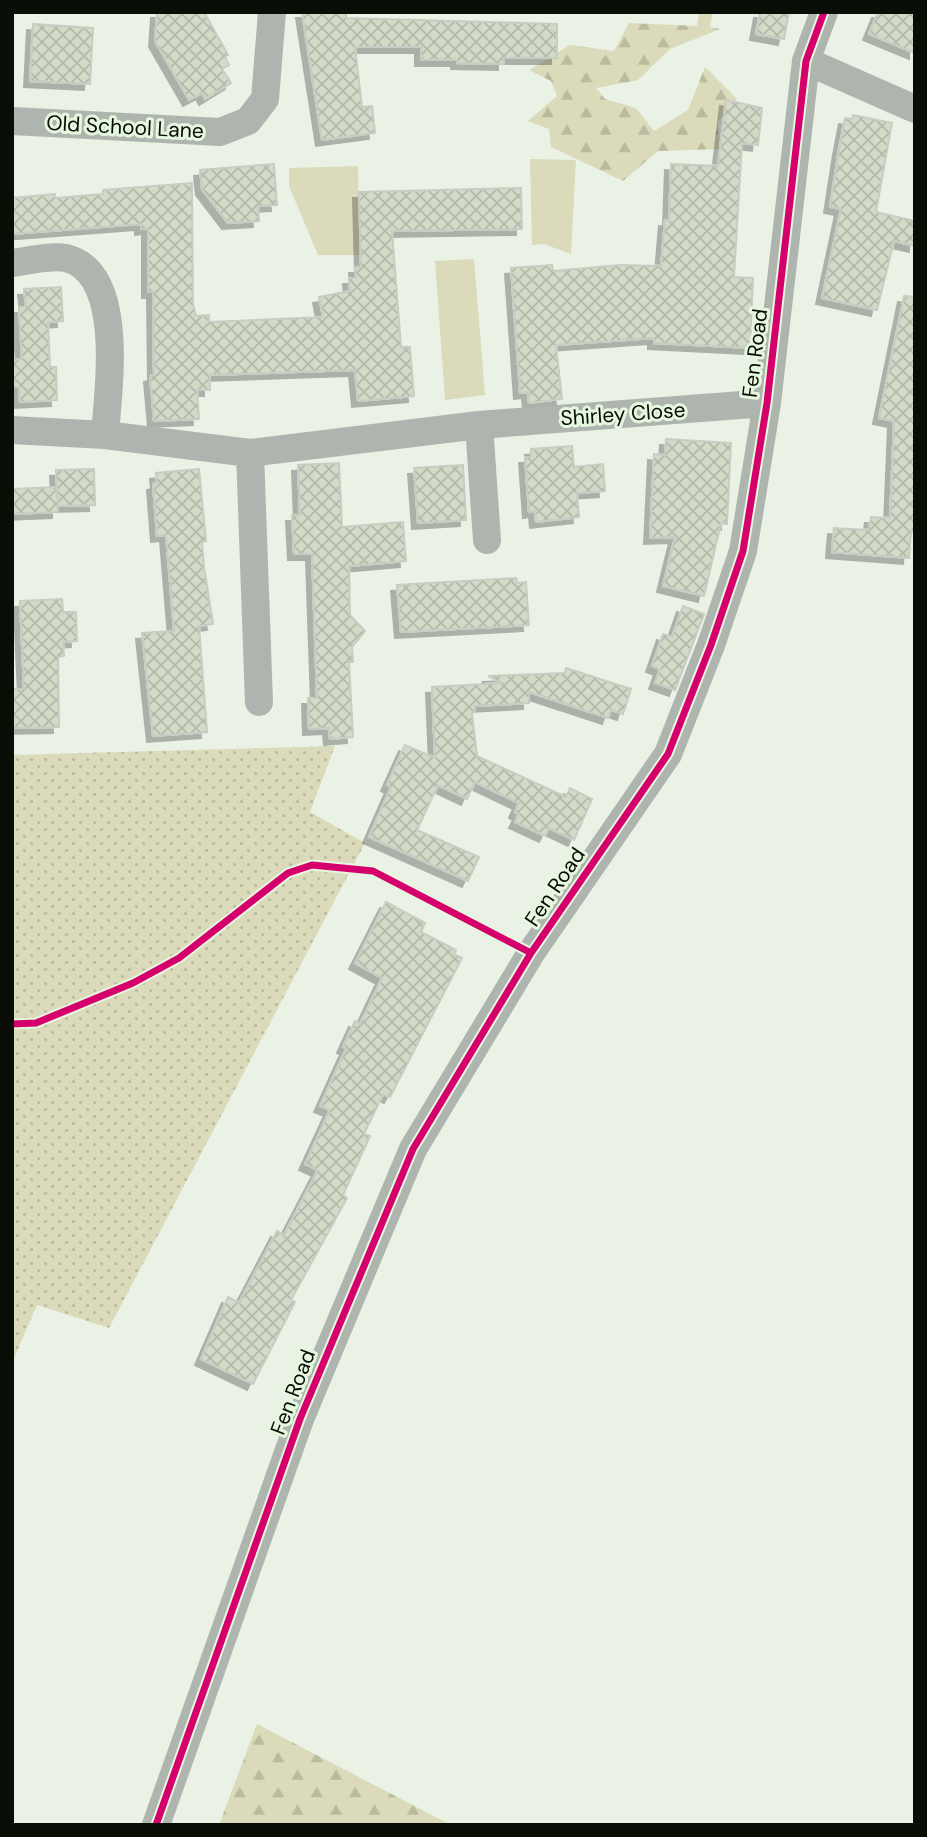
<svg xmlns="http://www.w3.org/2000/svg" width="927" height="1837" viewBox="0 0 927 1837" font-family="'DM Sans',sans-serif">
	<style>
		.grass { fill: #dbdaba }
		.forest { fill: url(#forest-firs) }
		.park { fill: url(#park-dots) }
		.building { fill: url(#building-cross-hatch); stroke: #c8cdc3; stroke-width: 2; filter: url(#shadow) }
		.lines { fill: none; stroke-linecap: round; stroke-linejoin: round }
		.street { stroke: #aeb4ae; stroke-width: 28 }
		.cycleway-casing { stroke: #e6f7e0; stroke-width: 11 }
		.cycleway { stroke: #d6006c; stroke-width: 7 }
		.labels { text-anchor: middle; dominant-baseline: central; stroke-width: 6; stroke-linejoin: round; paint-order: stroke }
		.street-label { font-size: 21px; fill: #080d06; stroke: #e6f7e0 }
	</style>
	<defs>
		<pattern id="forest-firs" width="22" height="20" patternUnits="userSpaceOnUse" patternTransform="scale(1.75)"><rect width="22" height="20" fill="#dbdaba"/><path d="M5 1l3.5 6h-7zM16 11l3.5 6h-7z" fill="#baba9e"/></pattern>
		<pattern id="park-dots" width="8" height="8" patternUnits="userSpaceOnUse" patternTransform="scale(1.75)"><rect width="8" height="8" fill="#dbdaba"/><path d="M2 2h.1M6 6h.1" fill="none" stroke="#baba9e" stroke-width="1.8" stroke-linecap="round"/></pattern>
		<pattern id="building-cross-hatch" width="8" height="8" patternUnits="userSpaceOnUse" patternTransform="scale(1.75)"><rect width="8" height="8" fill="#d3dac7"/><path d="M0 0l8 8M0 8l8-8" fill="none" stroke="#b4baa9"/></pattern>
		<filter id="shadow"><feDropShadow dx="-6" dy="6" stdDeviation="0" flood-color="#0004"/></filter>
	</defs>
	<rect width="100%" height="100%" fill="#e9f2e5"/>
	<path class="grass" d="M 530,159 L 576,160 L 571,254 L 544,244 L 532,245 Z
		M 358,166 L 360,255 L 318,255 L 289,186 L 289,168 Z
		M 474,259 L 485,395 L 445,400 L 435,261 Z"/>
	<path class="forest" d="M 699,12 L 713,12 L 710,27 L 720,29 L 670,49 L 638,80 L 596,88 L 605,99 L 636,108 L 654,131 L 688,110 L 705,67 L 737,99 L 718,122 L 719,149 L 658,151 L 623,181 L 551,147 L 549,129 L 528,121 L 557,96 L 551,81 L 529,70 L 570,45 L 614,51 L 629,23 L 697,26 Z
		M 257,1724 L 451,1825 L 219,1825 Z"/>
	<path class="park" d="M 335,746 L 310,812 L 365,843 L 109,1328 L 37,1305 L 12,1363 L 12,755 Z"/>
	<path class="building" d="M 157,12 L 204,12 L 228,55 L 225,57 L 229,65 L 222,69 L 231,83 L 205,99 L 202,93 L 189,100 L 155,41 Z
		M 302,12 L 346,12 L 346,18 L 557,24 L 557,58 L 504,58 L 504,64 L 457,63 L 457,60 L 421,60 L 421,47 L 355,47 L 362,107 L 372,106 L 375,133 L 322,140 Z
		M 760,12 L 789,12 L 784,39 L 756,34 Z
		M 878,12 L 915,12 L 915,53 L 869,34 Z
		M 33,24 L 93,28 L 90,84 L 30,81 Z
		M 726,100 L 762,108 L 758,145 L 742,143 L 734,277 L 753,278 L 750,348 L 654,343 L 654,338 L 556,345 L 562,399 L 529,403 L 528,392 L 520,393 L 511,268 L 552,265 L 553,271 L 620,265 L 661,266 L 665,220 L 669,221 L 671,164 L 718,166 Z
		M 853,115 L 892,123 L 876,212 L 915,221 L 915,246 L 894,241 L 877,310 L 822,298 L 841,209 L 830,207 L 839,149 L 845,118 L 852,119 Z
		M 274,164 L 277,205 L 258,206 L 259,221 L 228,223 L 202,189 L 200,170 Z
		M 192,183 L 193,304 L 196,316 L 209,315 L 209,322 L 323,317 L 319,297 L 350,291 L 349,278 L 356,278 L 355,267 L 361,267 L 359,192 L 521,188 L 522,229 L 392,231 L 401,347 L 410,347 L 414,396 L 358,401 L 355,370 L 210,375 L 210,390 L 197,390 L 199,419 L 154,421 L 150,376 L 154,375 L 153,292 L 148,292 L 148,228 L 141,229 L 141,224 L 12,234 L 12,198 L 55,194 L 55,198 L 103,194 L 103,190 Z
		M 61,287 L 63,321 L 48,322 L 50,367 L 56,367 L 57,400 L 20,402 L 19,387 L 12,387 L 12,360 L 22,359 L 19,307 L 26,307 L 24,289 Z
		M 904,296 L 915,297 L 915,532 L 911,531 L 909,558 L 832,552 L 834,528 L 869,530 L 871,517 L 890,518 L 894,421 L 879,418 Z
		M 666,439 L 731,443 L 727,524 L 721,523 L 704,596 L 663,586 L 675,537 L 650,538 L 654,454 L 665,455 Z
		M 572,446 L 574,467 L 603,464 L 605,491 L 577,493 L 579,517 L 536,522 L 535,511 L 529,512 L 525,457 L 531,457 L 531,449 Z
		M 339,463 L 342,527 L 403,522 L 406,561 L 349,566 L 350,615 L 365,631 L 352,647 L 353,662 L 349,662 L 353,737 L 330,739 L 329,728 L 309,729 L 308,698 L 317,698 L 312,554 L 294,554 L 292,515 L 300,515 L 298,465 Z
		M 463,465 L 466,520 L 418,523 L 414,468 Z
		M 94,469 L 95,505 L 58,506 L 58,512 L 12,514 L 12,489 L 56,487 L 58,505 L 56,470 Z
		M 199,469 L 206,541 L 202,542 L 204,567 L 213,624 L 199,626 L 207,732 L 153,736 L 142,633 L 174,631 L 166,535 L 157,536 L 153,484 L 157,483 L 156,473 Z
		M 516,578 L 517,583 L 526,582 L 529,625 L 401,632 L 397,585 Z
		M 62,599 L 63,612 L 76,612 L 77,641 L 63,642 L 64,656 L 58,657 L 59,727 L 12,728 L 12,689 L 24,689 L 20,601 Z
		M 683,606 L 704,614 L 675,690 L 655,683 L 660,669 L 652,666 L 663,634 L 672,637 Z
		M 566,668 L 631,689 L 623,714 L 611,710 L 608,718 L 529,692 L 529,703 L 475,706 L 475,712 L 472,713 L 477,756 L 566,797 L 570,788 L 592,799 L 574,840 L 549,828 L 545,836 L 515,822 L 519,814 L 515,812 L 519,803 L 475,782 L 467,799 L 438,785 L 417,830 L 479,857 L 468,881 L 369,837 L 391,787 L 387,785 L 405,745 L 435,758 L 432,687 L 502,683 L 488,676 L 565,673 Z
		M 386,902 L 425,923 L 421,932 L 456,950 L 454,954 L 462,958 L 390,1097 L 383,1094 L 364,1134 L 370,1136 L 343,1195 L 347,1198 L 291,1300 L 295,1302 L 253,1384 L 201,1359 L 228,1297 L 239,1303 L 277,1231 L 284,1235 L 318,1170 L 305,1164 L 330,1110 L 320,1106 L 346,1049 L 343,1047 L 355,1021 L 360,1024 L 382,978 L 355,963 Z"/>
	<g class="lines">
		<path class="street" d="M 806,61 L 915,109
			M 12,121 L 220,132 L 248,121 L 265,99 L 272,12
			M 12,263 C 28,261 51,255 66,258 C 126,273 108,389 105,435 L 12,430
			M 479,425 L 487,540
			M 105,435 L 250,453 L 479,425 L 767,403
			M 250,453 L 259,702
			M 156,1825 L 300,1419 L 413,1149 L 531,953 L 668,754 L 711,645 L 743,551 L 767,403 L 806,61 L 824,12"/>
		<defs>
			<path id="cycleway" d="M 12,1024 L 36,1023 L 133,983 L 179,958 L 288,873 L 312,865 L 373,871 L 531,953
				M 156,1825 L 300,1419 L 413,1149 L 531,953 L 668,754 L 711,645 L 743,551 L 767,403 L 806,61 L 824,12"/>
		</defs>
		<use href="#cycleway" class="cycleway-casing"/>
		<use href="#cycleway" class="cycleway"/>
	</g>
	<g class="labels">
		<g class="street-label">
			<text transform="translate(125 127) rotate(3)">Old School Lane</text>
			<text transform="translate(755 353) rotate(-83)">Fen Road</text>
			<text transform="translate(623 414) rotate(-4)">Shirley Close</text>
			<text transform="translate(555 887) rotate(-56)">Fen Road</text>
			<text transform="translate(293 1392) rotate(-69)">Fen Road</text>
		</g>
	</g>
	<rect width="927" height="1837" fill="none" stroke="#080d06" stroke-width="28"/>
</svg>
